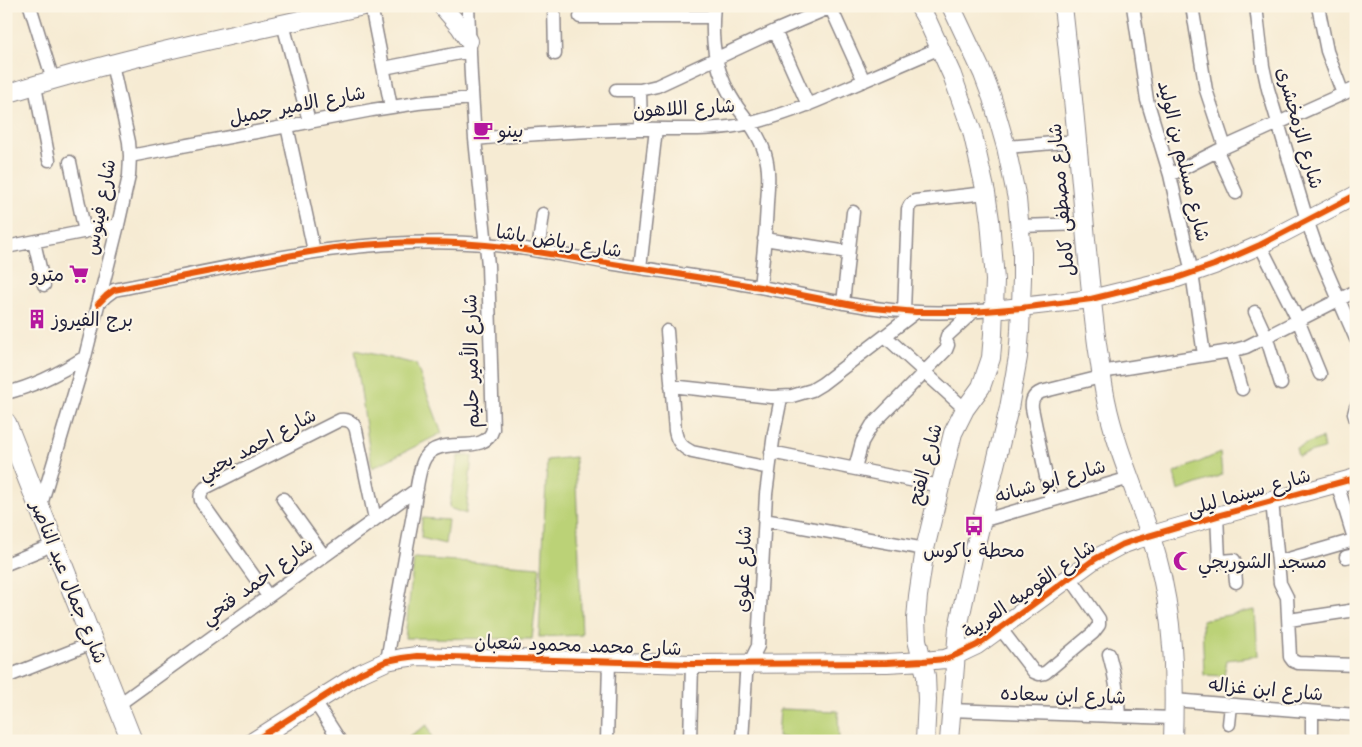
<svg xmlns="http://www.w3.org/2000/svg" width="1362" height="747" viewBox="0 0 1362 747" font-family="'Shantell Sans','Playpen Sans Arabic',sans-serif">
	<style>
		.green { fill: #bbd277; stroke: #6e7a59 }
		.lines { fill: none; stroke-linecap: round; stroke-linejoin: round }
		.street-casing { stroke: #8c8687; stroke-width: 15 }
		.secondary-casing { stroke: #8c8687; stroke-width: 20 }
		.primary-casing { stroke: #8c8687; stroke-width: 22 }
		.street { stroke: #fff; stroke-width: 12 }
		.secondary { stroke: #fff; stroke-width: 18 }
		.primary { stroke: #fff; stroke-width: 20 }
		.cycleway-casing { stroke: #fcf5e5; stroke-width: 9 }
		.cycleway { stroke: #e8590c; stroke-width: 6 }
		.labels { text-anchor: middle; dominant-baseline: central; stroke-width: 4.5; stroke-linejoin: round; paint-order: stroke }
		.street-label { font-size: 19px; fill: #22223b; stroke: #fcf5e5 }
		.poi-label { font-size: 19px; fill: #22223b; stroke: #fcf5e5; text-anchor: start }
	</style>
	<rect width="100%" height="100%" fill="#fcf5e5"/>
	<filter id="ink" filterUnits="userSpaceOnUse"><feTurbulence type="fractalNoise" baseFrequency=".02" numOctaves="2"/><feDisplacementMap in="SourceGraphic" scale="10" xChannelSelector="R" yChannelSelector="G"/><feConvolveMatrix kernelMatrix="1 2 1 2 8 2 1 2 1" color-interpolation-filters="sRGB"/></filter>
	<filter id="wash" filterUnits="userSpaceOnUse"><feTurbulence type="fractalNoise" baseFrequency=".0096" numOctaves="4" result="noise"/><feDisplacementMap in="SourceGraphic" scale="20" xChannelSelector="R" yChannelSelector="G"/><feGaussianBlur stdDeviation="1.12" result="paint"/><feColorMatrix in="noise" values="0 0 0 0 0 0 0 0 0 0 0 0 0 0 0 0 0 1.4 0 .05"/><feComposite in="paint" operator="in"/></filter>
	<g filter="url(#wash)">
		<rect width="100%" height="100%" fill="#f6ebd3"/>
		<path class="green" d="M 355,350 L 416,364 L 442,433 L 372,468 Z
			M 1322,438 L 1324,449 L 1298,456 L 1296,448 Z
			M 1220,453 L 1222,475 L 1178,491 L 1174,473 Z
			M 458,456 L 472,456 L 466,514 L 449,508 Z
			M 575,457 L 582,635 L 539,637 L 547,460 Z
			M 422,518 L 448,520 L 445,544 L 421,538 Z
			M 414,558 L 540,567 L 532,639 L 405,638 Z
			M 1255,610 L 1258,656 L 1227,660 L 1224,676 L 1204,675 L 1202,620 Z
			M 780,709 L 838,711 L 839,741 L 821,741 L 778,737 Z
			M 427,725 L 433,741 L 402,741 Z"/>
	</g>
	<g filter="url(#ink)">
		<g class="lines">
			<defs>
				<path id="street" d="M 30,6 L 53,80
					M 371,6 L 391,107
					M 554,6 L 555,54
					M 714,6 C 710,45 716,75 738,108 C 749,122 760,136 765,154 C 770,170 768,187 767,203 C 766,231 763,259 760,287
					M 830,6 L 864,81
					M 1133,6 L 1147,100 L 1170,175 L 1192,273 L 1204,355
					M 1192,6 L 1206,90 L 1225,147
					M 1256,6 L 1263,66 L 1268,89 L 1307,220 L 1317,249 L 1356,339
					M 1318,6 L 1327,51 L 1343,94
					M 580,17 L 713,17
					M 283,24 L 309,121
					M 775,31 L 808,105
					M 384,68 L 470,51
					M 35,86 L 49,160
					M 616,90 L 640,90 L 657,86 L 775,31 L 831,7
					M 640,90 L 641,129
					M 287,126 L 314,251
					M 475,139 C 529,134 583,131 637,129 C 676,128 712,132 751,123 C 781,116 811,104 840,91 C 873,77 907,62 940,48
					M 1006,147 L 1077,141
					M 1217,151 L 1236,193
					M 130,156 L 372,110 L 418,103 L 472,98
					M 70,162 L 85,232
					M 1170,175 L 1225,147 L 1356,88
					M 1020,226 L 1084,224
					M 764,239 L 848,252
					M 34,242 L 44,285
					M 1260,245 L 1298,320 L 1320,374
					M 6,247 L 118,225
					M 538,251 L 543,214
					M 640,268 L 656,129
					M 843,303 L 853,212
					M 98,304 L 106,296 L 114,290 C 238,266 359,234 486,244 C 527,248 568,256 609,263 C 659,271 710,278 760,287 C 801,294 841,304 883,309 C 920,314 957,313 994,310
					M 904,311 L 908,209 L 910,205 L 915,201 L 986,193
					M 1255,312 L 1266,336 L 1281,384
					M 667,331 L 675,431 C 677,442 682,447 692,452 L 769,468
					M 885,336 L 965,409
					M 1231,351 L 1242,389
					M 1101,372 L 1231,351 L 1246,347 L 1356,291
					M 671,386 L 771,397 L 792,396 L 812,390 L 822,384 L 916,312
					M 6,393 C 35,386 60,373 85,357
					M 1356,407 L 1354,414 L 1356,420
					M 771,452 L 940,486
					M 855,468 L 862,442 L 872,425 L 946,350 L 948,345 L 946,340 L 947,336 L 973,312
					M 1337,483 L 1356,545
					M 283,499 L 324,556
					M 1051,501 L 1032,408 C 1031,400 1034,395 1041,392 L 1101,377
					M 1272,501 L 1280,583 L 1287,597 L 1290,657 L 1293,661 L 1298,663 L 1356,665
					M 40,508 L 85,357 L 118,225 L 129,176 L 130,156 L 129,142 L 112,64
					M 1217,516 L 1219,559 L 1221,561 L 1234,560 L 1236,582
					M 764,520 L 925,549
					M 981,521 L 1130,478
					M 1346,557 L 1356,555
					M 1278,562 L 1354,540
					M 6,564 L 43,549
					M 268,596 L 202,503 C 199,497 200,493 205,488 L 340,420 C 348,419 354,422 356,430 L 375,519
					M 1289,620 L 1356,610
					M 1000,628 L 1034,672 L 1039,674 L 1045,673 L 1093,633 L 1099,625 L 1099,619 L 1070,577
					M 1109,654 C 1115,675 1118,694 1119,716
					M 387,661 C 395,612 404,563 413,514 C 415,501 418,469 425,458 C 440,433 485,458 493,429 L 488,265 L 475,139 L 471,76 L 468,6
					M 6,677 L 82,647
					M 1174,700 L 1356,715
					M 315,702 L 340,741
					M 118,705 L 417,489
					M 950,710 L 1173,718
					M 1229,724 L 1231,705
					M 272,729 L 280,741
					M 1312,732 L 1312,712
					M 607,741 L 609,662
					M 690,741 L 692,664
					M 742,741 L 746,675 L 749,664 L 758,646 L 766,494 L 774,433 L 781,398"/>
				<path id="secondary" d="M 442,6 L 460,27 L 469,41
					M 919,6 L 928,22 L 952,75 L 972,131 L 986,193 L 990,220 L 995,280 L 993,334 L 991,358 L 981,387 L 965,409 L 953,433 L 925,549 L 918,596 L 916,619 L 917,640 L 926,676 L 927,700 L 925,741
					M 1063,6 C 1068,51 1073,96 1077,141 C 1084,209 1088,276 1097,344 C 1100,363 1102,381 1106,400 C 1117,454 1142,504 1157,557 C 1174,617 1175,679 1173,741
					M 6,94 C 123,57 244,33 363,6
					M 994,310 L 1091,299 L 1177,278 L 1214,265 L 1260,245 L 1356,195
					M 254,741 L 361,673 L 387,661 L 402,658 L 417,656 L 692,664 L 887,663 L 923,661 L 945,659 L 956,655 L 977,645 L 1095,559 L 1121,545 L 1135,540 L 1217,516 L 1356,478
					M 949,741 L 958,628 L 975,548 L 1009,408 L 1018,357 L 1020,331 L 1022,278 L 1022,252 L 1017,199 L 1006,147 L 992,98 L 983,74 L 951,6"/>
				<path id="primary" d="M 6,423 L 132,741"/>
			</defs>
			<use href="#street" class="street-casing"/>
			<use href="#secondary" class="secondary-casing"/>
			<use href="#primary" class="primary-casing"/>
			<use href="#street" class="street"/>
			<use href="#secondary" class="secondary"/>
			<use href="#primary" class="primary"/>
			<defs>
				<path id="cycleway" d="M 98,304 L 106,296 L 114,290 C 159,281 204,272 249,264 C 277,258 306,252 334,248 C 391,241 449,240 505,247 L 760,287 L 863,307 L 916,312 L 973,312 L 1021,308 L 1091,299 L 1177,278 L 1214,265 L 1260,245 L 1356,195
					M 254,741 L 361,673 L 387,661 L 402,658 L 417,656 L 692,664 L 887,663 L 923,661 L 945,659 L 956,655 L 977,645 L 1095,559 L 1121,545 L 1135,540 L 1217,516 L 1356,478"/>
			</defs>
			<use href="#cycleway" class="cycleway-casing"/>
			<use href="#cycleway" class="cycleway"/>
		</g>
	</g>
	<defs>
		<symbol id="cafe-bare" viewBox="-9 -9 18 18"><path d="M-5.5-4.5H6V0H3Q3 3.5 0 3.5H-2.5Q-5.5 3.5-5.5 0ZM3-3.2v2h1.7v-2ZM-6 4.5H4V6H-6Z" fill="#b5179e" stroke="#fcf5e5" stroke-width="2.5" paint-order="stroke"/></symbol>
		<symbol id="supermarket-bare" viewBox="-9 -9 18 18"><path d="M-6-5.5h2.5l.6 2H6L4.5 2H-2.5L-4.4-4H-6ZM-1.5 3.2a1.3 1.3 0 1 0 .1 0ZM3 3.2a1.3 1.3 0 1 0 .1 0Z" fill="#b5179e" stroke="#fcf5e5" stroke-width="2.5" paint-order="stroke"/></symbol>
		<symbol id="building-bare" viewBox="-9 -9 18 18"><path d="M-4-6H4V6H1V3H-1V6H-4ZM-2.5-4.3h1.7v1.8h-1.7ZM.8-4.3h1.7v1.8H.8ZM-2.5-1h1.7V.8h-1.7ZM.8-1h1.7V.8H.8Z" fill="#b5179e" stroke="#fcf5e5" stroke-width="2.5" paint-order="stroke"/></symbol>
		<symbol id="bus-bare" viewBox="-9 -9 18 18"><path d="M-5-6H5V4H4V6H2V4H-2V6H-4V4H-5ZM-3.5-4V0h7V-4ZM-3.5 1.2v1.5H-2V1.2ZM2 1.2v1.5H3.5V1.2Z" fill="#b5179e" stroke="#fcf5e5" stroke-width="2.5" paint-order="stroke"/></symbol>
		<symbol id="mosque-bare" viewBox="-9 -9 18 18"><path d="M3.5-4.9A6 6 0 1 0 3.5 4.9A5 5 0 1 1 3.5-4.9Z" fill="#b5179e" stroke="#fcf5e5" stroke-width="2.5" paint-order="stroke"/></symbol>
	</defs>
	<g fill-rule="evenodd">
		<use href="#cafe-bare" x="469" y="116" width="28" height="28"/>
		<use href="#supermarket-bare" x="65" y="260" width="28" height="28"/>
		<use href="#building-bare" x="23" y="305" width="28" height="28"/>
		<use href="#bus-bare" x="960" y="512" width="28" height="28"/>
		<use href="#mosque-bare" x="1169" y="547" width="28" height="28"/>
	</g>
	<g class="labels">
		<g class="street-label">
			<text transform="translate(297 105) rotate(-11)">شارع الامير جميل</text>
			<text transform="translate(684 108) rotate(-3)">شارع اللاهون</text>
			<text transform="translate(1300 128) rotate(74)">شارع الزمخشرى</text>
			<text transform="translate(1184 161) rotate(76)">شارع مسلم بن الوليد</text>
			<text transform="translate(1061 200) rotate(-95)">شارع مصطفى كامل</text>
			<text transform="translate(100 207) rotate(-79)">شارع فينوس</text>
			<text transform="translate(559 241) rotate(9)">شارع رياض باشا</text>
			<text transform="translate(471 361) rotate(-91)">شارع الأمير حليم</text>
			<text transform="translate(257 444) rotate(-28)">شارع احمد يحيي</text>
			<text transform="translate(925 464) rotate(-75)">شارع الفتح</text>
			<text transform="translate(1050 481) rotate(-16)">شارع ابو شبانه</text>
			<text transform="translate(1249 492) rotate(-16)">شارع سينما ليلى</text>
			<text transform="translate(743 569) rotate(-88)">شارع علوى</text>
			<text transform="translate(257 581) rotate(-36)">شارع احمد فتحي</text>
			<text transform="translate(69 582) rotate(68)">شارع جمال عبد الناصر</text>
			<text transform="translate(1029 589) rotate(-35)">شارع القوميه العربية</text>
			<text transform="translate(578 645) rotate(2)">شارع محمد محمود شعبان</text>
			<text transform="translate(1266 689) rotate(5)">شارع ابن غزاله</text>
			<text transform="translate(1063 695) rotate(2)">شارع ابن سعاده</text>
		</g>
		<g class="poi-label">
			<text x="498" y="130">بينو</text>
			<text x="64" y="274" text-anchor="end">مترو</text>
			<text x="52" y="319">برج الفيروز</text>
			<text x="974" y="550" text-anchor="middle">محطة باكوس</text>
			<text x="1198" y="561">مسجد الشوربجي</text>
		</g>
	</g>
	<rect width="1362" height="747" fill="none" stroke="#fcf5e5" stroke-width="25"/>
</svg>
